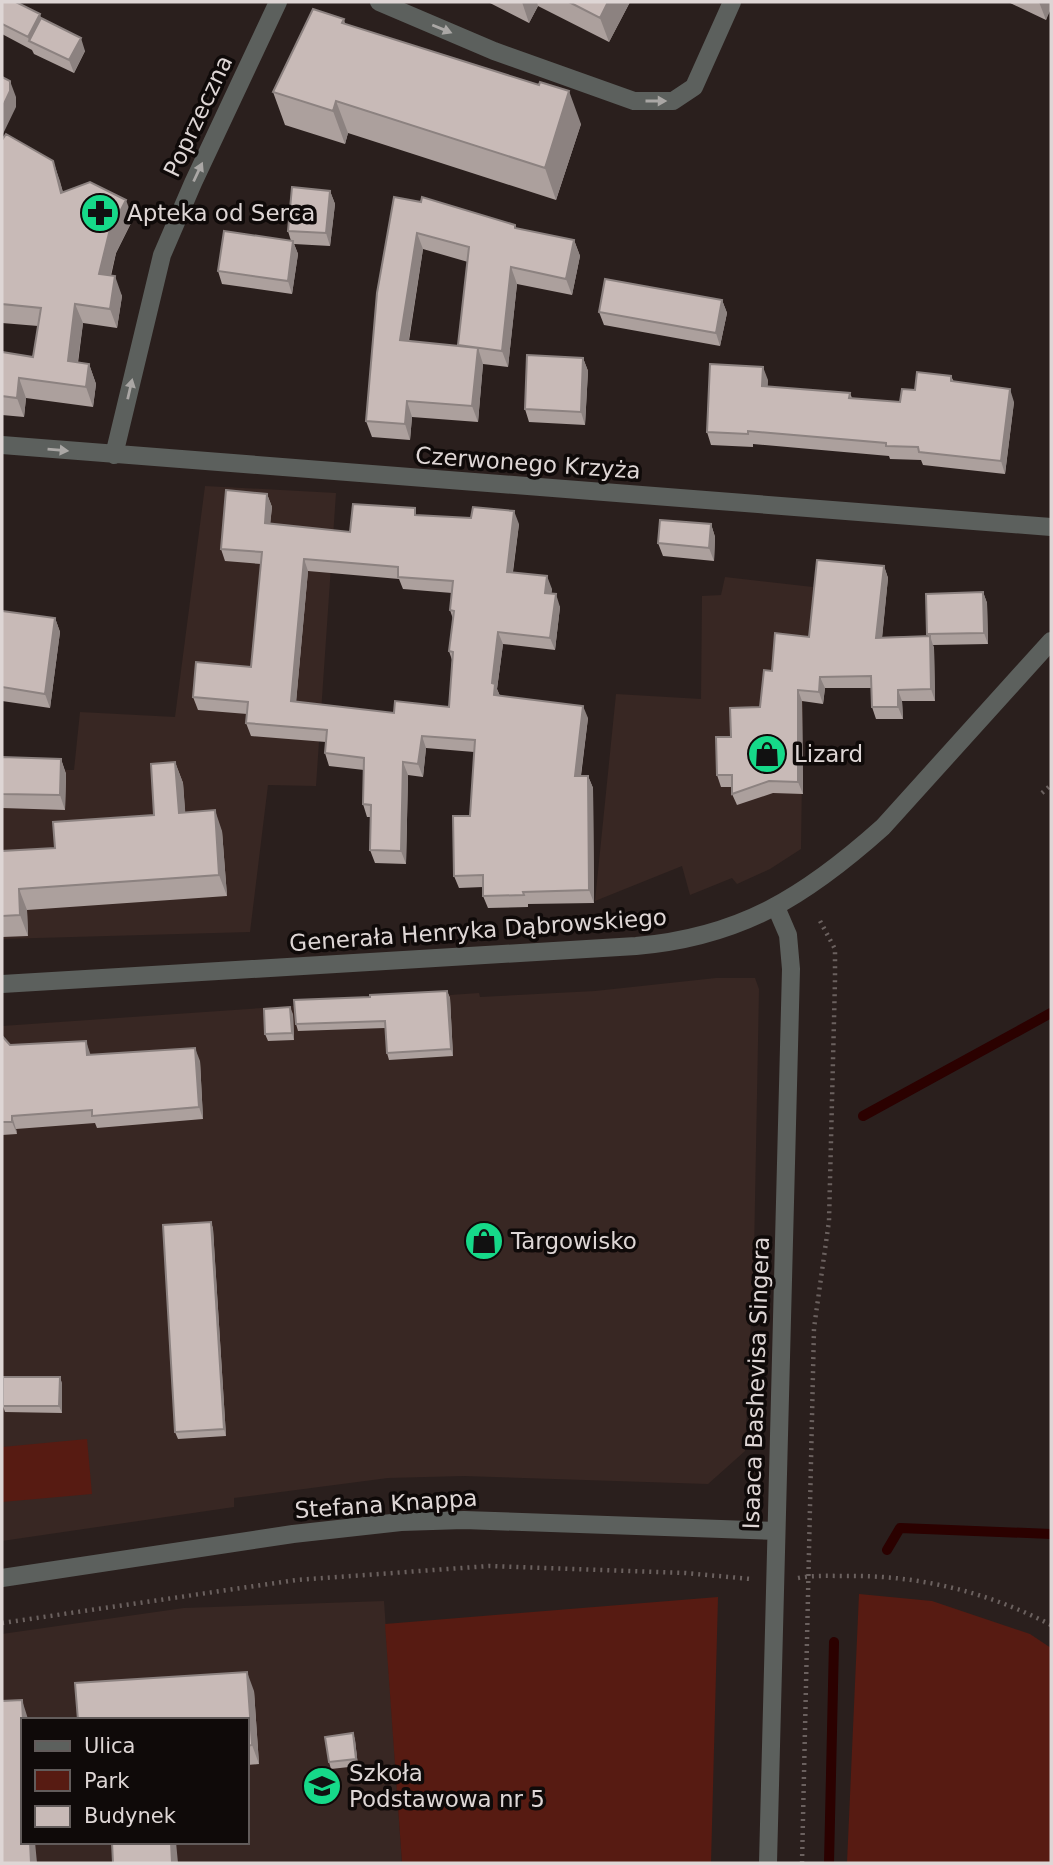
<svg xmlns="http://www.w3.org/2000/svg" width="1053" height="1865" viewBox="0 0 1053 1865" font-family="'DejaVu Sans',sans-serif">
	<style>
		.built { fill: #382723; fill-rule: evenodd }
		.green { fill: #571b12 }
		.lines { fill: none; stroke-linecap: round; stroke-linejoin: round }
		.stream { stroke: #2b0100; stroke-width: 10 }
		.path { stroke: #6b615f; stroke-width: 4.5; stroke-dasharray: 2 5; stroke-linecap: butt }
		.minor { stroke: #5c605d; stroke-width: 18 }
		.wall { fill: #aca09d; fill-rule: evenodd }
		.shaded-wall { fill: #8c8280 }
		.building { fill: #c8bab7; stroke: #8c8280; stroke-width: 2; fill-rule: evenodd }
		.oneway { fill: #aaa7a5 }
		.labels { text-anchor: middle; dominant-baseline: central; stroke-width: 7; stroke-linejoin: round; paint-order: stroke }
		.street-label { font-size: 23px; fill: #ded6d5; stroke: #0f0a09 }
		.poi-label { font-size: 23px; fill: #ded6d5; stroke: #0f0a09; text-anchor: start }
	</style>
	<rect width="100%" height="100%" fill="#2a1f1d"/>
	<path class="built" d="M 205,486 L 336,493 L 316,786 L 268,785 L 250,932 L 2,939 L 2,769 L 74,770 L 80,712 L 175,717 Z
		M 725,577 L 813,587 L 803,702 L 801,849 L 770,869 L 737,884 L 732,878 L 690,895 L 682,866 L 595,901 L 616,694 L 701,699 L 702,596 L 721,595 Z
		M 716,978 L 755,978 L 759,989 L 754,1254 L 745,1451 L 708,1484 L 464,1476 L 388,1478 L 234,1498 L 234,1507 L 2,1541 L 2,1026 L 479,993 L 480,997 L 595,991 Z
		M 384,1601 L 402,1863 L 2,1863 L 2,1634 L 184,1608 ZM 23,1720 L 247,1720 L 247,1842 L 23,1842 Z"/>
	<path class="green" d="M 87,1439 L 92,1494 L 2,1502 L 2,1447 Z
		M 859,1594 L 932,1601 L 1030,1634 L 1051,1648 L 1051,1863 L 847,1863 Z
		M 718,1597 L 711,1863 L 402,1863 L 385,1624 Z"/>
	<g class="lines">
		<path class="stream" d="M 863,1116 L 1051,1013
			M 887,1550 L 900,1528 L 1051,1534
			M 829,1863 L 834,1642"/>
		<path class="path" d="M 1042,793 L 1051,785
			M 798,1578 C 814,1575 830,1576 847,1576 C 918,1575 988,1592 1051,1625
			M 2,1623 L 296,1580 L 489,1566 L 685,1573 L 751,1579
			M 802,1863 L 814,1328 L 829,1221 L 835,980 L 835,949 L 819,919"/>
		<path class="minor" d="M 379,2 L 494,51 L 634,101 L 673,101 L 694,87 L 732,2
			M 2,445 L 1051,527
			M 114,455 L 162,255 L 193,183 L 278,2
			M 2,984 L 636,946 C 741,937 806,896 883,827 L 1051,641
			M 2,1578 L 293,1534 L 401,1522 L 464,1520 L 776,1531
			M 768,1863 L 791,969 L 788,935 L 776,907"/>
	</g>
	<path class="wall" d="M 2,2 L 41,18 L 85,51 L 74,73 L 34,54 L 32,50 L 2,34 Z
		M 488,2 L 630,2 L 609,42 L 538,6 L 529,23 Z
		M 1008,2 L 1051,2 L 1046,20 Z
		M 344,19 L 345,24 L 581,124 L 556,200 L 348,133 L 345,144 L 285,125 L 273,92 Z
		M 2,140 L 53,161 L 63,192 L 133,219 L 116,253 L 111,276 L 122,296 L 117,328 L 83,323 L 78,363 L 89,364 L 96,384 L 93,407 L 26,398 L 24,417 L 2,415 L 2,352 L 33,357 L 38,326 L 2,323 Z
		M 330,191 L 335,204 L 330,246 L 294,244 L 298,254 L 292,294 L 222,284 L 218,271 L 291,241 L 288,231 Z
		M 421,202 L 515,225 L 516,228 L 574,240 L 580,256 L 572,295 L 517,284 L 508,367 L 483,364 L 478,422 L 412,417 L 410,440 L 372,437 L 366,421 ZM 423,249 L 468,262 L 459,346 L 409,341 Z
		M 722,300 L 727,313 L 720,346 L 604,325 L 599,312 Z
		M 583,358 L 588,371 L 585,425 L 529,422 L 525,409 Z
		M 951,376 L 954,382 L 1014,402 L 1005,474 L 923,465 L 921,460 L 890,459 L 889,456 L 753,444 L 753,447 L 711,445 L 707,432 L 768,380 L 767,387 L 850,393 L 852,398 L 900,402 L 915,390 Z
		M 267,494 L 272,507 L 270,524 L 350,532 L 418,515 L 519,524 L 513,572 L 552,589 L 551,594 L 560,607 L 555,650 L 503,644 L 497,689 L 500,696 L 588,718 L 581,776 L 588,776 L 593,788 L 594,903 L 528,904 L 528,907 L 488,908 L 483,896 L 483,887 L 459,888 L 454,876 L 470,816 L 474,752 L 426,748 L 423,777 L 408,775 L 406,864 L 375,863 L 370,850 L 371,817 L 367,817 L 363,804 L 364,770 L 329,766 L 325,753 L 326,742 L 251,736 L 246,723 L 247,714 L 198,710 L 193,697 L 251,667 L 261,564 L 225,561 L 221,549 ZM 308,571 L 399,579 L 403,589 L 452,593 L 450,610 L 453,619 L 449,651 L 452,660 L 449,707 L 394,713 L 296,702 Z
		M 711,524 L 715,537 L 714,561 L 663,556 L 658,543 Z
		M 884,566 L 888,578 L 882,637 L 928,636 L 927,634 L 983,592 L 987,603 L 988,644 L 933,645 L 934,648 L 935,701 L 902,701 L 903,719 L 876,719 L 872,707 L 871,688 L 825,688 L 823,704 L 802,701 L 803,794 L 773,793 L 737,805 L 732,794 L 732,787 L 721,787 L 717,775 L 731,737 L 760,707 L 772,671 Z
		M 2,611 L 55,618 L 60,632 L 50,708 L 2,701 Z
		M 2,757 L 61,759 L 66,774 L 65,810 L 2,808 Z
		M 175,762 L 183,783 L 185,812 L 222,831 L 227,896 L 27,910 L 28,936 L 2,937 L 2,851 L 55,848 L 154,815 Z
		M 447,991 L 450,998 L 453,1056 L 389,1060 L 387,1053 L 385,1028 L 298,1031 L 296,1024 L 370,997 Z
		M 293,1014 L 294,1040 L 268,1041 L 265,1034 Z
		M 2,1036 L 10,1045 L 91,1054 L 200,1061 L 203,1119 L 97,1128 L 95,1123 L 16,1129 L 17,1134 L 2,1135 Z
		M 211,1222 L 213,1229 L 226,1436 L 178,1439 L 175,1432 Z
		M 60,1377 L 62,1384 L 62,1413 L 5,1412 L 3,1406 Z
		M 254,1691 L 259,1764 L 247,1765 L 247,1720 Z
		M 353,1733 L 355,1740 L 358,1766 L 331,1769 L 329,1762 Z"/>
	<path class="shaded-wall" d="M 522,2 L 537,2 L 538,6 L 529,23 Z
		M 608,2 L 630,2 L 609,42 L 600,18 Z
		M 1039,2 L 1051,2 L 1051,9 L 1046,20 Z
		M 40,14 L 44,27 L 29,41 L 28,37 Z
		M 81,38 L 85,51 L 74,73 L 69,60 Z
		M 10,81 L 16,97 L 16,107 L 2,136 L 2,108 Z
		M 569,91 L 581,124 L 556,200 L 545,168 Z
		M 336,101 L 348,133 L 345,144 L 333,111 Z
		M 53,161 L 60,181 L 68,213 L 61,193 Z
		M 330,191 L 335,204 L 330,246 L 326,233 Z
		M 126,200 L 133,219 L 116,253 L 106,293 L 99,274 L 109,233 Z
		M 417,233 L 423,249 L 406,357 L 400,340 Z
		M 574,240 L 580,256 L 572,295 L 566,279 Z
		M 293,241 L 298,254 L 292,294 L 288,281 Z
		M 511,267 L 517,284 L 508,367 L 502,351 Z
		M 115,276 L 122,296 L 117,328 L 110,309 Z
		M 722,300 L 727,313 L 720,346 L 716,333 Z
		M 75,304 L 83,323 L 75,381 L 68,361 Z
		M 478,348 L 483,364 L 478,422 L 472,406 Z
		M 583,358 L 588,371 L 585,425 L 581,412 Z
		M 89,364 L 96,384 L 93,407 L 86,387 Z
		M 763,367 L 768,380 L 767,399 L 762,386 Z
		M 19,378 L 26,398 L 24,417 L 17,398 Z
		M 1010,389 L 1014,402 L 1005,474 L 1001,461 Z
		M 407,401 L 412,417 L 410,440 L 405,424 Z
		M 267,494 L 272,507 L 269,536 L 265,523 Z
		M 514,511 L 519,524 L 511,584 L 507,572 Z
		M 711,524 L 715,537 L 714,561 L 709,548 Z
		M 304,559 L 308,571 L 295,714 L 291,701 Z
		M 884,566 L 888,578 L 881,649 L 876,638 Z
		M 547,576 L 552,589 L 550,606 L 545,593 Z
		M 983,592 L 987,603 L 988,644 L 984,633 Z
		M 556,594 L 560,607 L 555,650 L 550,638 Z
		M 55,618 L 60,632 L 50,708 L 45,694 Z
		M 498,632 L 503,644 L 497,689 L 500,696 L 494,695 L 492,683 Z
		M 930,636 L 934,648 L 935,701 L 931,689 Z
		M 820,677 L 825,688 L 823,704 L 819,692 Z
		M 798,690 L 802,701 L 803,794 L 798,782 Z
		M 898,690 L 902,701 L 903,719 L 898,707 Z
		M 583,706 L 588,718 L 579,789 L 575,776 Z
		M 422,736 L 426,748 L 423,777 L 418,764 Z
		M 61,759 L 66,774 L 65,810 L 60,795 Z
		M 175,762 L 183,783 L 187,834 L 179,813 Z
		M 403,762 L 408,775 L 406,864 L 401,851 Z
		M 588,776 L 593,788 L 594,903 L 589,890 Z
		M 215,810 L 222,831 L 227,896 L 219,875 Z
		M 19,889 L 27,910 L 28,936 L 20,915 Z
		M 447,991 L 450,998 L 453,1056 L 451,1049 Z
		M 290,1007 L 293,1014 L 294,1040 L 292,1033 Z
		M 86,1041 L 90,1053 L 92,1067 L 87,1055 Z
		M 195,1048 L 200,1061 L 203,1119 L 199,1107 Z
		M 12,1116 L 16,1129 L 17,1134 L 12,1122 Z
		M 211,1222 L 213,1229 L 226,1436 L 224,1429 Z
		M 60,1377 L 62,1384 L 62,1413 L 59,1406 Z
		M 247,1672 L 254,1691 L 259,1764 L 252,1745 Z
		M 22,1700 L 28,1719 L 28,1720 L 23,1720 Z
		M 353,1733 L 355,1740 L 358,1766 L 356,1759 Z
		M 30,1842 L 35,1842 L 37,1863 L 31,1863 Z
		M 171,1842 L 176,1842 L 178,1863 L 172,1863 Z"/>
	<path class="building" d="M 2,2 L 16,2 L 40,14 L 28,37 L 2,24 Z
		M 569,2 L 608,2 L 600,18 Z
		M 313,9 L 344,19 L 342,23 L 539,85 L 540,82 L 569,91 L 545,168 L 336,101 L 333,111 L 273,92 Z
		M 41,18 L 81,38 L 69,60 L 29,41 Z
		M 2,77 L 10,81 L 10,91 L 2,108 Z
		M 6,134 L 53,161 L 61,193 L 90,182 L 126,200 L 109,233 L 99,274 L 115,276 L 110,309 L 75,304 L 68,361 L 89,364 L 86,387 L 19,378 L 17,398 L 2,396 L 2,352 L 33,357 L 41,308 L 2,304 L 2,140 Z
		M 292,187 L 330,191 L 326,233 L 288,231 Z
		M 394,197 L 421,202 L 422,197 L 515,225 L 515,228 L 574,240 L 566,279 L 511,267 L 502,351 L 458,345 L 469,247 L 417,233 L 400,340 L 478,348 L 472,406 L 407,401 L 405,424 L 366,421 L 377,293 Z
		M 224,231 L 293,241 L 288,281 L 218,271 Z
		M 605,279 L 722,300 L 716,333 L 599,312 Z
		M 527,355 L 583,358 L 581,412 L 525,409 Z
		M 710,364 L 763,367 L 762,386 L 850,393 L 849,398 L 900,402 L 902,389 L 915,390 L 917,372 L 951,376 L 951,381 L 1010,389 L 1001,461 L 919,452 L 918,447 L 886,446 L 886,443 L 748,431 L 748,434 L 707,432 Z
		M 226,490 L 267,494 L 265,523 L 350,532 L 353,504 L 415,508 L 415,515 L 471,518 L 473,507 L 514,511 L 507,572 L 547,576 L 545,593 L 556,594 L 550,638 L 498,632 L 492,683 L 495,684 L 494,695 L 583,706 L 575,776 L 588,776 L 589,890 L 523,892 L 524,895 L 483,896 L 483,875 L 454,876 L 453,816 L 470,816 L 475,740 L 422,736 L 418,764 L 403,762 L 401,851 L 370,850 L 371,805 L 363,804 L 364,758 L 325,753 L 327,730 L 246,723 L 248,702 L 193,697 L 196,662 L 251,667 L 262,552 L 221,549 ZM 304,559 L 398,567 L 398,577 L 453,581 L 450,610 L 454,611 L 449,651 L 453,652 L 449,707 L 395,701 L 394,713 L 291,701 Z
		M 660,520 L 711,524 L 709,548 L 658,543 Z
		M 817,560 L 884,566 L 876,638 L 930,636 L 931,689 L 898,690 L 898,707 L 872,707 L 871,676 L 820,677 L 819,692 L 798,690 L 798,782 L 769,781 L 732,794 L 732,775 L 717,775 L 716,737 L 731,737 L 730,708 L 760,707 L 764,670 L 772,671 L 775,633 L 809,637 Z
		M 983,592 L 984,633 L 927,634 L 926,594 Z
		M 2,611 L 55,618 L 45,694 L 2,687 Z
		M 2,757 L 61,759 L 60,795 L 2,794 Z
		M 175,762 L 179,813 L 215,810 L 219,875 L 19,889 L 20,915 L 2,916 L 2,851 L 55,848 L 53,822 L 154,815 L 151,764 Z
		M 447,991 L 451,1049 L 387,1053 L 385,1021 L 296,1024 L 294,1000 L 370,997 L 370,995 Z
		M 290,1007 L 292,1033 L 265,1034 L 264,1009 Z
		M 2,1036 L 10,1045 L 86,1041 L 87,1055 L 195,1048 L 199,1107 L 92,1116 L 92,1110 L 12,1116 L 12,1122 L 2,1122 Z
		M 211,1222 L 224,1429 L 175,1432 L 163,1225 Z
		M 3,1377 L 60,1377 L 59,1406 L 3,1406 Z
		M 247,1672 L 252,1745 L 247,1746 L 247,1720 L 78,1720 L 75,1683 Z
		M 22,1700 L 23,1720 L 23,1842 L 30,1842 L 31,1863 L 2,1863 L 2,1701 Z
		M 353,1733 L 356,1759 L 329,1762 L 325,1737 Z
		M 112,1842 L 171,1842 L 172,1863 L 113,1863 Z"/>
	<defs><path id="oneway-solid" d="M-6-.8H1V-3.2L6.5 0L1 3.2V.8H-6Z" transform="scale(1.75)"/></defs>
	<g class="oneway">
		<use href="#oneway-solid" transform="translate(442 29) rotate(22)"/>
		<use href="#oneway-solid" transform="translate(656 101)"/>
		<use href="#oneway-solid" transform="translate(198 172) rotate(-65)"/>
		<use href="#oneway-solid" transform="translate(130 389) rotate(-77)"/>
		<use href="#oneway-solid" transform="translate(58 450) rotate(5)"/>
	</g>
	<defs>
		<symbol id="pharmacy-disc" viewBox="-11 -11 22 22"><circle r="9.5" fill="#16d989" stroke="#0f0a09"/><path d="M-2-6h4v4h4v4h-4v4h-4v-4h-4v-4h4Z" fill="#111"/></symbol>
		<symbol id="shop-disc" viewBox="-11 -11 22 22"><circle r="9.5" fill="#16d989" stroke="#0f0a09"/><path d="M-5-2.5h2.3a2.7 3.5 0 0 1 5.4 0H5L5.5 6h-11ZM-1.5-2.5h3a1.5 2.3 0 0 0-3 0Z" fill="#111"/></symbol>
		<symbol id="school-disc" viewBox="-11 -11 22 22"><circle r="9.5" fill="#16d989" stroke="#0f0a09"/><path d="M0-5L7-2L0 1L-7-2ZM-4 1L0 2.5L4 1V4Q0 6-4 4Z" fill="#111"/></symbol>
	</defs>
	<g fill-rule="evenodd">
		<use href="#pharmacy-disc" x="78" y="191" width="44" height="44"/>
		<use href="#shop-disc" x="745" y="732" width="44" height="44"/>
		<use href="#shop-disc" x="462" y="1219" width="44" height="44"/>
		<use href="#school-disc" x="300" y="1764" width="44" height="44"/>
	</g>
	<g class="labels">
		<g class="street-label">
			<text transform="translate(198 116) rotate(-65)">Poprzeczna</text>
			<text transform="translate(528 463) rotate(4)">Czerwonego Krzyża</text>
			<text transform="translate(478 930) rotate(-4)">Generała Henryka Dąbrowskiego</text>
			<text transform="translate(756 1383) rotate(-88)">Isaaca Bashevisa Singera</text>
			<text transform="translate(386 1504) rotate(-4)">Stefana Knappa</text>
		</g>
		<g class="poi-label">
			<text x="127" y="213">Apteka od Serca</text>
			<text x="794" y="754">Lizard</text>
			<text x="511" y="1241">Targowisko</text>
			<text x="349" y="1773">Szkoła<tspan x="349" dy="26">Podstawowa nr 5</tspan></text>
		</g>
	</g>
	<rect width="1053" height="1865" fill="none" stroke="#ded6d5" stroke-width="7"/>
	<rect x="21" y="1718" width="228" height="126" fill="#0f0a09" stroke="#625c5b" stroke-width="2"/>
	<rect x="35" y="1741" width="35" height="10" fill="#5c605d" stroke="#625c5b" stroke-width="2"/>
	<text x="84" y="1753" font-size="21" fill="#ded6d5">Ulica</text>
	<rect x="35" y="1770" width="35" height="21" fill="#571b12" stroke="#625c5b" stroke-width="2"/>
	<text x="84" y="1788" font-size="21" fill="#ded6d5">Park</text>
	<rect x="35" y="1806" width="35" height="21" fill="#c8bab7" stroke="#625c5b" stroke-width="2"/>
	<text x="84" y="1823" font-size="21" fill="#ded6d5">Budynek</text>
</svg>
